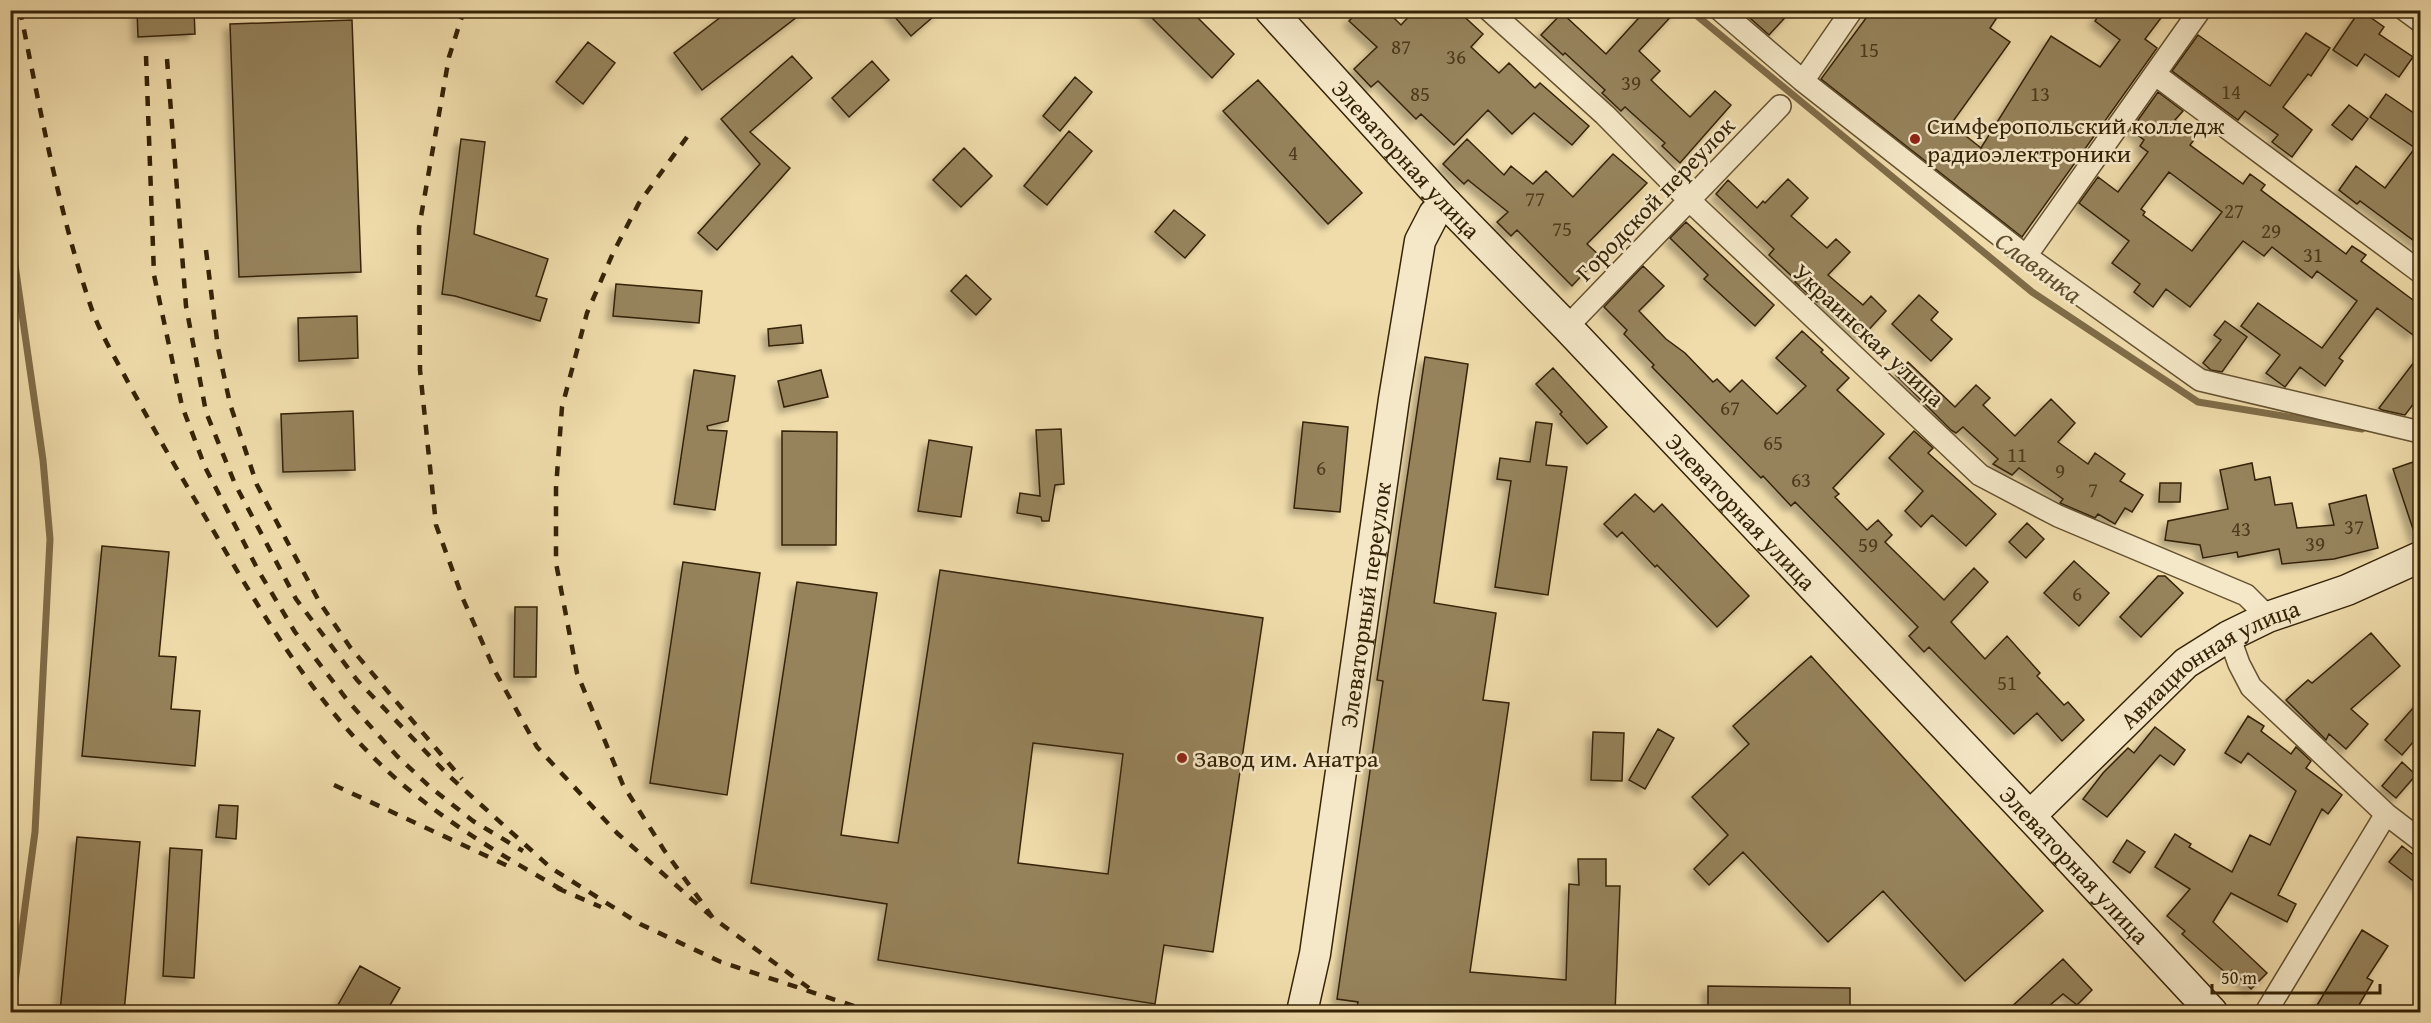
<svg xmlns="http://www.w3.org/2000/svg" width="2431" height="1023" viewBox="0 0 2431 1023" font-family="'Gentium Book Plus',serif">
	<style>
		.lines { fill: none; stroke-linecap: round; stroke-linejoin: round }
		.stream { stroke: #7f6c48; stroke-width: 7 }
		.building { fill: #96835c; stroke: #352307; stroke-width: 1.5; fill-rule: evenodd; filter: url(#shadow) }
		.street-casing { stroke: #645130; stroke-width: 24 }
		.secondary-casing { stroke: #352307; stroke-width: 33 }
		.street { stroke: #f5e8c8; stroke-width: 21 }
		.secondary { stroke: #f5e8c8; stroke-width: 30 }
		.rail { stroke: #352307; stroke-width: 4.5; stroke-dasharray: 10 10; stroke-linecap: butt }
		.poi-dot { fill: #8f2418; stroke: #f5e8c8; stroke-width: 2 }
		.labels { text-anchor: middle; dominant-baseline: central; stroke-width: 5; stroke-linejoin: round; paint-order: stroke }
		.number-label { font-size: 21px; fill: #4d3b1c }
		.poi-label { font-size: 24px; fill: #352307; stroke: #f5e8c8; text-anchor: start }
		.street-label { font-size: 24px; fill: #352307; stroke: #f5e8c8 }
		.water-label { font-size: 26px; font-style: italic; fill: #604e2d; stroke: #f5e8c8 }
	</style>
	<defs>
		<filter id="shadow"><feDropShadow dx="-5.5" dy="5.5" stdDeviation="3" flood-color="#0004"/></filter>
	</defs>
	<rect width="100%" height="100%" fill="#f0dcab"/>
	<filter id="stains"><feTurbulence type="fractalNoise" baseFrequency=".00333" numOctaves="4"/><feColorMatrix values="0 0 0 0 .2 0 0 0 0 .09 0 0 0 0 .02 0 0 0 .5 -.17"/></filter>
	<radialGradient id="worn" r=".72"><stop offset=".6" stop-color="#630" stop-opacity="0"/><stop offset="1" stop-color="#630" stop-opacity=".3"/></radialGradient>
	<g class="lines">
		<path class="stream" d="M 1690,10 L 2032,292 L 2198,402 L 2362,429
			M 10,230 L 43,460 L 50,539 L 35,832 L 11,1012"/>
	</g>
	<path class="building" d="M 137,10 L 194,10 L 195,34 L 138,37 Z
		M 730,10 L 806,10 L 702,90 L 674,53 Z
		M 889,10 L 941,10 L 911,36 Z
		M 1144,10 L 1190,10 L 1234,54 L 1212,78 Z
		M 1359,10 L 1386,10 L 1401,25 L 1415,10 L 1457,10 L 1483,34 L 1471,47 L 1499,73 L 1509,63 L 1535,88 L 1540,83 L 1589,126 L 1572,145 L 1534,113 L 1512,134 L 1488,110 L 1454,145 L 1421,114 L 1416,119 L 1378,81 L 1371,87 L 1354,69 L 1377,47 L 1349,21 Z
		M 1646,10 L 1677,10 L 1639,51 L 1660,71 L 1651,80 L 1690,117 L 1715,91 L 1731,105 L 1680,163 L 1662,146 L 1665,143 L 1625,107 L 1621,111 L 1602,93 L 1605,90 L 1565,53 L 1563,55 L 1541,35 L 1562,13 L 1606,54 Z
		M 1741,10 L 1792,10 L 1769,35 Z
		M 1872,10 L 2002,10 L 1990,28 L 2010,42 L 1951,124 L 1981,148 L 2051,36 L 2100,67 L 2120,40 L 2095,21 L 2102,10 L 2167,10 L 2145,39 L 2157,48 L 2022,237 L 1821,79 Z
		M 2360,10 L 2384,27 L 2379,34 L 2413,57 L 2399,77 L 2365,54 L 2357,66 L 2333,50 Z
		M 352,20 L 361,272 L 239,277 L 230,24 Z
		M 2306,33 L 2330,48 L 2311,76 L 2308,74 L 2283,107 L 2312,130 L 2292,157 L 2272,142 L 2278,135 L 2245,111 L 2238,120 L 2172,71 L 2198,35 L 2270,86 Z
		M 588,42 L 615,63 L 583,104 L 556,82 Z
		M 792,56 L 812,78 L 750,132 L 790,168 L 717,250 L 698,233 L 760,164 L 721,119 Z
		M 872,61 L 889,80 L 849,117 L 832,98 Z
		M 1075,77 L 1092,92 L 1060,131 L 1043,116 Z
		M 1258,80 L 1362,193 L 1328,224 L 1223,111 Z
		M 2158,92 L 2183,111 L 2175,120 L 2197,136 L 2190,145 L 2243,184 L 2250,174 L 2265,185 L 2261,190 L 2346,254 L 2352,246 L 2366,255 L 2361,261 L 2421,306 L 2421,325 L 2413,335 L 2377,308 L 2339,358 L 2343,361 L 2325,386 L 2300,367 L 2285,387 L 2266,373 L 2280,355 L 2241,326 L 2258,303 L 2322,348 L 2357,301 L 2317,271 L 2312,278 L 2272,247 L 2264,256 L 2243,241 L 2190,307 L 2166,289 L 2153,307 L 2134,292 L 2140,284 L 2112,263 L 2129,241 L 2079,203 L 2098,177 L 2118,192 L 2148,152 L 2140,146 L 2144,140 L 2131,130 ZM 2169,172 L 2222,212 L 2192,251 L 2143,215 L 2145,212 L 2141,209 Z
		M 2386,94 L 2421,118 L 2421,246 L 2360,201 L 2357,204 L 2339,190 L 2356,166 L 2385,188 L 2415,148 L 2370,117 Z
		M 2349,105 L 2368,119 L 2352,140 L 2332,125 Z
		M 1069,131 L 1092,151 L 1047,205 L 1024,186 Z
		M 461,139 L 485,142 L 474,234 L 548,259 L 536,296 L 547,299 L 540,321 L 455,296 L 442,294 Z
		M 1467,139 L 1504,175 L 1511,166 L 1533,184 L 1546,171 L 1573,197 L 1613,154 L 1647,183 L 1587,244 L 1600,256 L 1572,286 L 1517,230 L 1511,236 L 1497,222 L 1508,212 L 1468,180 L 1464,184 L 1443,164 Z
		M 964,148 L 992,176 L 961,207 L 933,180 Z
		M 1788,179 L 1808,198 L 1791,216 L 1827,248 L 1836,239 L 1850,252 L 1828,275 L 1863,305 L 1871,296 L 1886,311 L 1863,336 L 1819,300 L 1817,302 L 1795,282 L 1796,280 L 1769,255 L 1774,249 L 1716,194 L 1728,180 L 1757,208 L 1763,201 L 1765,203 Z
		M 1174,210 L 1205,235 L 1185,258 L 1155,232 Z
		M 1686,222 L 1774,305 L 1755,326 L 1704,279 L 1708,275 L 1670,238 Z
		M 1643,266 L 1664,286 L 1639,311 L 1666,339 L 1685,353 L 1713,382 L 1717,379 L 1730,392 L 1742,380 L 1777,414 L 1806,386 L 1776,358 L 1802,331 L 1823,350 L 1821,352 L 1849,378 L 1837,390 L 1884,434 L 1833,488 L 1839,494 L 1835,497 L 1867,530 L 1878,520 L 1892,535 L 1885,542 L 1944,600 L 1974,568 L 1988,582 L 1951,622 L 1985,659 L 2007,636 L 2040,673 L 2037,676 L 2064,705 L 2068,702 L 2084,720 L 2062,741 L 2037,713 L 2014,734 L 1929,647 L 1924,652 L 1909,636 L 1918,627 L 1795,502 L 1791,506 L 1763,476 L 1761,478 L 1652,367 L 1654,365 L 1624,334 L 1627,330 L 1604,307 Z
		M 966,275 L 991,299 L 976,315 L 951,291 Z
		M 616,284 L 702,291 L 699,323 L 613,316 Z
		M 1919,295 L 1938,312 L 1931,320 L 1952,339 L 1931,361 L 1892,324 Z
		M 357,316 L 358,358 L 299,361 L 298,318 Z
		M 2225,321 L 2247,337 L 2222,372 L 2211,370 L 2203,363 L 2221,340 L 2214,335 Z
		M 801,325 L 803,343 L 769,346 L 768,329 Z
		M 2421,353 L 2421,394 L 2405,415 L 2382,410 L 2379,408 Z
		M 1425,357 L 1468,364 L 1434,603 L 1496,613 L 1483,700 L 1509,703 L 1470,972 L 1566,980 L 1569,884 L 1579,885 L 1578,859 L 1606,859 L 1606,886 L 1620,886 L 1615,1012 L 1433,1012 L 1405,1009 L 1404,1012 L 1356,1012 L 1358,1002 L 1337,999 L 1383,681 L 1377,680 Z
		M 1908,362 L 1955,407 L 1976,385 L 1990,398 L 1983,405 L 2015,436 L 2051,399 L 2075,423 L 2058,442 L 2088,464 L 2095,453 L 2125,474 L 2120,481 L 2143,495 L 2132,512 L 2125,508 L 2115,524 L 2098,514 L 2095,518 L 2060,503 L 2063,499 L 2019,468 L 2012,475 L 1993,464 L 1998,459 L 1963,427 L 1956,433 L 1951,430 L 1896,375 Z
		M 1553,368 L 1607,427 L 1587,444 L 1560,414 L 1562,412 L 1536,384 Z
		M 694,370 L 735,376 L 728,421 L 707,426 L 708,430 L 727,431 L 715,510 L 674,504 Z
		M 821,370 L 828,397 L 784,407 L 778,381 Z
		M 353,411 L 355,470 L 283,472 L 281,414 Z
		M 1303,422 L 1348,427 L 1340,512 L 1294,508 Z
		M 1536,422 L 1552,424 L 1546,465 L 1567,467 L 1548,595 L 1495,587 L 1511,481 L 1497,479 L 1500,458 L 1530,462 Z
		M 1061,429 L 1064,484 L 1055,485 L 1049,521 L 1042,521 L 1041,517 L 1017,513 L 1020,493 L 1040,496 L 1036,430 Z
		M 782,431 L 837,432 L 836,545 L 782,545 Z
		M 1914,431 L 1933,448 L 1928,453 L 1996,514 L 1966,546 L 1932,515 L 1921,527 L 1905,511 L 1923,491 L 1889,458 Z
		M 929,440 L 972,447 L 961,517 L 918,511 Z
		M 2413,462 L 2421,486 L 2421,540 L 2417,541 L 2393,469 Z
		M 2252,463 L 2255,480 L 2270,477 L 2275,505 L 2292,503 L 2297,528 L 2334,525 L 2329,504 L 2366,495 L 2378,548 L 2334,559 L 2282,564 L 2279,549 L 2238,557 L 2237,552 L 2203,558 L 2200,545 L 2165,540 L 2168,521 L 2228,509 L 2220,470 Z
		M 2160,483 L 2181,483 L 2180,502 L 2159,502 Z
		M 1635,494 L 1654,512 L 1662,504 L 1749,596 L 1717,627 L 1657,565 L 1655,567 L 1622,532 L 1617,537 L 1604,524 Z
		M 2027,523 L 2044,539 L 2026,558 L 2009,542 Z
		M 102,546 L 169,552 L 159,656 L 176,657 L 171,709 L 200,711 L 195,766 L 82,756 Z
		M 2074,561 L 2109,593 L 2079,626 L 2044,593 Z
		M 683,562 L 760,573 L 727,795 L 650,783 Z
		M 940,570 L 1263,618 L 1213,952 L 1164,945 L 1155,1004 L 878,960 L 887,904 L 751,883 L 797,582 L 877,593 L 841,835 L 898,843 ZM 1033,743 L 1123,754 L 1108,874 L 1018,863 Z
		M 2158,576 L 2165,576 L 2183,593 L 2141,637 L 2120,617 Z
		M 515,607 L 537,607 L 536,677 L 514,677 Z
		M 2371,633 L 2400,666 L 2351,709 L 2368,724 L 2346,749 L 2329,734 L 2326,740 L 2286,700 L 2308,680 L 2312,683 Z
		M 1811,656 L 2043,911 L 1965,981 L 1883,891 L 1828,942 L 1743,852 L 1709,885 L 1694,869 L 1728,835 L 1692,797 L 1749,744 L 1733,726 Z
		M 2421,699 L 2421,733 L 2402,755 L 2385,740 Z
		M 2248,716 L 2264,726 L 2261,731 L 2291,754 L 2296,747 L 2311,761 L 2306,768 L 2342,795 L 2328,814 L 2322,809 L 2278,895 L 2296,904 L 2287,922 L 2231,893 L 2213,922 L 2267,973 L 2251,989 L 2232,970 L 2228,975 L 2182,934 L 2185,931 L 2167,916 L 2190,889 L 2155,867 L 2175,834 L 2191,844 L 2189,847 L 2232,872 L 2250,835 L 2270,845 L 2296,791 L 2248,753 L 2241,763 L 2225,753 Z
		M 2155,727 L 2185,750 L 2174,765 L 2160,755 L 2107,817 L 2083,799 L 2103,773 L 2128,748 L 2134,753 Z
		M 1658,729 L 1674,738 L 1645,789 L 1629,780 Z
		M 1593,732 L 1624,733 L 1622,781 L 1591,780 Z
		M 2402,762 L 2416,775 L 2396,798 L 2382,786 Z
		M 219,805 L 238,806 L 236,839 L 216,837 Z
		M 77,837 L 140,842 L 124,1012 L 60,1012 Z
		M 2127,840 L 2145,852 L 2130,873 L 2113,862 Z
		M 2402,846 L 2421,861 L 2421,887 L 2389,862 Z
		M 170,848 L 202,850 L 194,978 L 163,976 Z
		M 2362,930 L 2388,946 L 2367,978 L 2373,981 L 2355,1012 L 2313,1012 Z
		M 2063,959 L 2092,990 L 2077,1005 L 2063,994 L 2042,1012 L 2006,1012 Z
		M 360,966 L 400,988 L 386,1012 L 334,1012 Z
		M 1708,986 L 1850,988 L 1850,1012 L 1708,1012 Z"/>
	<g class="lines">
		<defs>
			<path id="street" d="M 1489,10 L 1605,115 L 1688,199 L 1980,475 L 2058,516 L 2246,595 L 2268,617
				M 1720,10 L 1803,81 L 2026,256 L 2200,380 L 2420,432
				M 2405,10 L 2420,21
				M 2156,75 L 2420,272
				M 1803,81 L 1852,10
				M 2026,256 L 2200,10
				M 1567,327 L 1780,106
				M 2229,636 L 2239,664 L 2251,687 L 2386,814 L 2420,840
				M 2266,1012 L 2386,814"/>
			<g id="secondary">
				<path id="s1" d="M 1270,10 L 1446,203 L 1567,327 L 2042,829 L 2212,1012"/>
				<path id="s2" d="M 2030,816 L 2186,663 L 2229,636 L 2268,617 L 2347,590 L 2420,557"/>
				<path id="s3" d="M 1302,1012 L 1315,954 L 1394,399 L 1420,241 L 1434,214 L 1446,203"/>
			</g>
		</defs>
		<use href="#street" class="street-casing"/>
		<use href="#secondary" class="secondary-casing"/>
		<use href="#street" class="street"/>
		<use href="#secondary" class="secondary"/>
		<path class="rail" d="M 20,10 C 40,108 58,209 90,304 C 99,332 116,359 130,386 C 150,422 170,458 191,493 C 258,605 321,725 427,804 C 470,837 517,864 564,891
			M 464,10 L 449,57 L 419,228 L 420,370 L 436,525 L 463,599 L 496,673 L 537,747 L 617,833 L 713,918
			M 146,56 L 154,275 L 182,406 L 205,467 L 258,570 L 295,632 L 348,701 L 397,756 L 429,786 L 473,821 L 523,851
			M 167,59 L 186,306 L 206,412 L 235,484 L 296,599 L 357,680 L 448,775 L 551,868 L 640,924 L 721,962 L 872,1012
			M 687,137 L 639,203 L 613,253 L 587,313 L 562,407 L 556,488 L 556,563 L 577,673 L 623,785 L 664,850 L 713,918 L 809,988
			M 206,250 L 218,348 L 230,404 L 257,485 L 320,603 L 350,647 L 462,779
			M 334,785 L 508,866
			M 557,888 L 601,907"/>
	</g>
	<g class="poi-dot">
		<circle cx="1915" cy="139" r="6"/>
		<circle cx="1182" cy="758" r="6"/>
	</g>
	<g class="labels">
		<g class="number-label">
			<text x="1401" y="46">87</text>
			<text x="1869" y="49">15</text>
			<text x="1456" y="56">36</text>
			<text x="1631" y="82">39</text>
			<text x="2231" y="91">14</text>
			<text x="1420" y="93">85</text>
			<text x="2040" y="93">13</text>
			<text x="1293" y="152">4</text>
			<text x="1535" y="198">77</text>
			<text x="2234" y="210">27</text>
			<text x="1562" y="228">75</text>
			<text x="2271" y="230">29</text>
			<text x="2313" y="254">31</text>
			<text x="1730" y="407">67</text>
			<text x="1773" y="442">65</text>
			<text x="2017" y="454">11</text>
			<text x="1321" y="467">6</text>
			<text x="2060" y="470">9</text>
			<text x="1801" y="479">63</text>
			<text x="2093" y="489">7</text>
			<text x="2354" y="526">37</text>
			<text x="2241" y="528">43</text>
			<text x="2315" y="543">39</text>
			<text x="1868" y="544">59</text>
			<text x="2077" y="593">6</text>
			<text x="2007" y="682">51</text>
		</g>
		<g class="poi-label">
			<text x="1927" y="125">Симферопольский колледж<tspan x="1927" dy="28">радиоэлектроники</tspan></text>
			<text x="1194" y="758">Завод им. Анатра</text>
		</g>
		<g class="street-label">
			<text stroke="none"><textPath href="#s1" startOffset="202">Элеваторная улица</textPath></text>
			<text transform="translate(1655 199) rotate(-46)">Городской переулок</text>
			<text transform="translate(1869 335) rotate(43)">Украинская улица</text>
			<text stroke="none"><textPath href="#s1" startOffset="688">Элеваторная улица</textPath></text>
			<text stroke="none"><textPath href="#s3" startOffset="412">Элеваторный переулок</textPath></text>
			<text stroke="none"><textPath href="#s2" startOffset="238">Авиационная улица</textPath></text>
			<text stroke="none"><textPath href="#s1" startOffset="1174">Элеваторная улица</textPath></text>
		</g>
		<g class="water-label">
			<text transform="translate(2039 267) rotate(37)">Славянка</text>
		</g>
	</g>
	<rect width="2431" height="1023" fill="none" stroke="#f0dcab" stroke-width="36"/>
	<rect x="12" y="12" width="2407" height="999" fill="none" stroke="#352307" stroke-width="3"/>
	<rect x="18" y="18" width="2395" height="987" fill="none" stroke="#352307" stroke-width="1.5"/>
	<path d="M2212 984v9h168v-9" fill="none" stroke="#352307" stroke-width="3"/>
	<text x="2221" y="984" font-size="18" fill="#352307" stroke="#f5e8c8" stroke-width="4.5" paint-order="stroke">50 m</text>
	<rect width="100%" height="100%" filter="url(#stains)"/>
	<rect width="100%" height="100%" fill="url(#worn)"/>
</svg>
